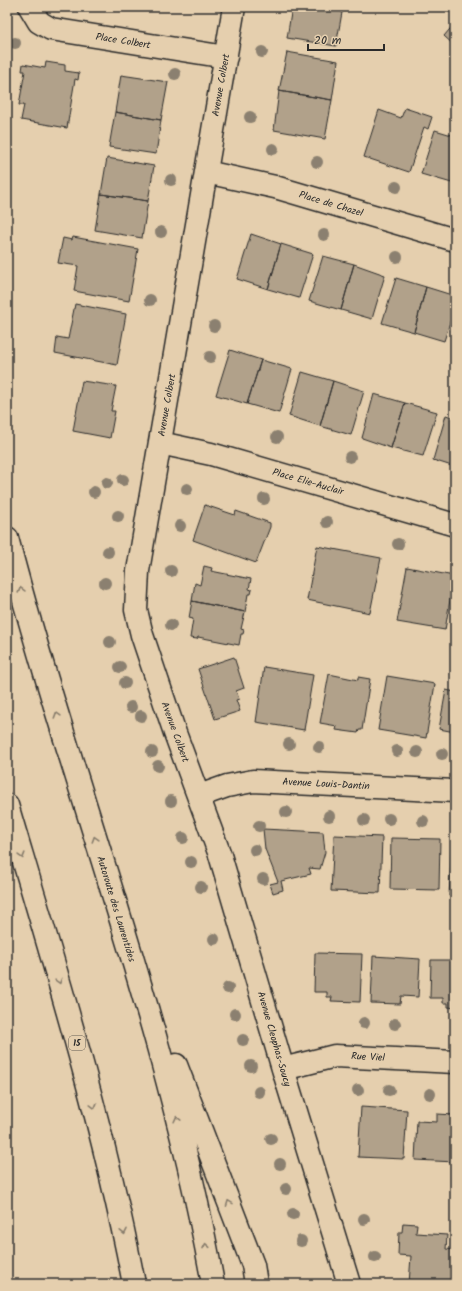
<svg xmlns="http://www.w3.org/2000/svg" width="462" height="1291" viewBox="0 0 462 1291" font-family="Kalam,sans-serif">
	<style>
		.building { fill: #b1a18a; stroke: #2b2b2b }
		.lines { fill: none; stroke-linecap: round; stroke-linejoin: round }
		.minor-casing { stroke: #2b2b2b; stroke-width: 25 }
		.highway-casing { stroke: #2b2b2b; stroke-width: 25 }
		.minor { stroke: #e5cfae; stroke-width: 22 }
		.highway { stroke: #e5cfae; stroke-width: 22 }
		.tree { fill: #8b806f }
		.oneway { stroke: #887d6c }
		.labels { text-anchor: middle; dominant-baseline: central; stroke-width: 3; stroke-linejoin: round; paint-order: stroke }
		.shield { fill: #e5cfae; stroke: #635c52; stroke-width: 1 }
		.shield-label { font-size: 9px; font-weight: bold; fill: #2b2b2b }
		.street-label { font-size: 10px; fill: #2b2b2b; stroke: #e5cfae }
	</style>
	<rect width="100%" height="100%" fill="#e5cfae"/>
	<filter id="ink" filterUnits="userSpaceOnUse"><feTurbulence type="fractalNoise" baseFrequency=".025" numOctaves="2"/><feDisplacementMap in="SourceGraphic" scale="8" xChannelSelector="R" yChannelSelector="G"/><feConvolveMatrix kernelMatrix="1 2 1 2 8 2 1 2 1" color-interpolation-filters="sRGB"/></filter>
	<g filter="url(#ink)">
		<path class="building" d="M 292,7 L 343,7 L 336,46 L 287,38 Z
			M 455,23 L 455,46 L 444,36 Z
			M 287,52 L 338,61 L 332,100 L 279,91 Z
			M 46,62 L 65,65 L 65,71 L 79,73 L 78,80 L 75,79 L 67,128 L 21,120 L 24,105 L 19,105 L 25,71 L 22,71 L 23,64 L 45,68 Z
			M 121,75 L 168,82 L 161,120 L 115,112 Z
			M 279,91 L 332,100 L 325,139 L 274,130 Z
			M 405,108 L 432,117 L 428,129 L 424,127 L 409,172 L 364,157 L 379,110 L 401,118 Z
			M 115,112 L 161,120 L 156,154 L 109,147 Z
			M 435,130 L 455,136 L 455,184 L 421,174 Z
			M 107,158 L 154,166 L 148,201 L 101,194 Z
			M 101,194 L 148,201 L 142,238 L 95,230 Z
			M 251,234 L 281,244 L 268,289 L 237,279 Z
			M 73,237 L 138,249 L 129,301 L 74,291 L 78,266 L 58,263 L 63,238 L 72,240 Z
			M 281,244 L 313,254 L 299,298 L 268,289 Z
			M 323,256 L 354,264 L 341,310 L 309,301 Z
			M 354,264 L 385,275 L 372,319 L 341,310 Z
			M 396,278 L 426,287 L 414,332 L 382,323 Z
			M 426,287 L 455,296 L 455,306 L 444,341 L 414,332 Z
			M 75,304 L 126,314 L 117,365 L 55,353 L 57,337 L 68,339 Z
			M 230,350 L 261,360 L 247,404 L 216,395 Z
			M 261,360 L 292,369 L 279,413 L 247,404 Z
			M 302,372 L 333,381 L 320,426 L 289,416 Z
			M 82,381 L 116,386 L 111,411 L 115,411 L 110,438 L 73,431 Z
			M 333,381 L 364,391 L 351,435 L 320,426 Z
			M 374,394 L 405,403 L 391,448 L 362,438 Z
			M 405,403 L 437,412 L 423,456 L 391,448 Z
			M 446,415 L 455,418 L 455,467 L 433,460 Z
			M 205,505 L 235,515 L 236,511 L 270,523 L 270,527 L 256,563 L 193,540 Z
			M 317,546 L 381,558 L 370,613 L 307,600 Z
			M 204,566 L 212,568 L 211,571 L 251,579 L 249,589 L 252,590 L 251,594 L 248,594 L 245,612 L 192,601 L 195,583 L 200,585 Z
			M 407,567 L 454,576 L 445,630 L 397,622 Z
			M 192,601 L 245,612 L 241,629 L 244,630 L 243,634 L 241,634 L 239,645 L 198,637 L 197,639 L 190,638 L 193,619 L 189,618 Z
			M 234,657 L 244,688 L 236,691 L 239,699 L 236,700 L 240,711 L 215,719 L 198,669 Z
			M 264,667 L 313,675 L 304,730 L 256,722 Z
			M 329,674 L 358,680 L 358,677 L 370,679 L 362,730 L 359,730 L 358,733 L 336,730 L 337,726 L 320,723 Z
			M 387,676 L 435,684 L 426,738 L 378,730 Z
			M 446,690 L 455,692 L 455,732 L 439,729 Z
			M 263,829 L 323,832 L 325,852 L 320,869 L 309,868 L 311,874 L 281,881 L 283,890 L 273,893 L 270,884 L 278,882 L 265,849 Z
			M 334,835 L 382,837 L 380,893 L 331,891 Z
			M 391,838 L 440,839 L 439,890 L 390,889 Z
			M 452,841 L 455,841 L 455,897 L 449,896 Z
			M 315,953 L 362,954 L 360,1002 L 331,1001 L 332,997 L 327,997 L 327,992 L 314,992 Z
			M 373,956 L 420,959 L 418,997 L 401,996 L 400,1004 L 371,1003 Z
			M 431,960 L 455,960 L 455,1008 L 448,1007 L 448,1003 L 443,1003 L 443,998 L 430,998 Z
			M 361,1107 L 407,1110 L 404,1159 L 358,1157 Z
			M 437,1114 L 455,1115 L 455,1162 L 415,1160 L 417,1121 L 437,1122 Z
			M 403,1223 L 417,1224 L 416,1233 L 447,1235 L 446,1249 L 455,1250 L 455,1284 L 409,1284 L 411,1256 L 398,1255 L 399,1232 L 402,1232 Z"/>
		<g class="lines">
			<defs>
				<path id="minor" d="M 30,7 L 39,22 L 51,29 L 226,57
					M 234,7 L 138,571 L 136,610 L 142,635 L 175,733 L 220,855 L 283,1069 L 349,1284
					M 206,172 L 275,187 L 455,240
					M 160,443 L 211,454 L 455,525
					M 199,796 L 227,786 L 253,781 L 455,791
					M 283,1069 L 335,1056 L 455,1062"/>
				<path id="highway" d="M 7,538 C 72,787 168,1029 213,1284
					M 7,805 C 54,964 103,1122 134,1284
					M 176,1065 L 253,1265 L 256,1284"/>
			</defs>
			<use href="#minor" class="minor-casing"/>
			<use href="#highway" class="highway-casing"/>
			<use href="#minor" class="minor"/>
			<use href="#highway" class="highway"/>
		</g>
		<g class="tree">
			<circle cx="15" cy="43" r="6"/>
			<circle cx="262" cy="52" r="6"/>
			<circle cx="175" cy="74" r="6"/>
			<circle cx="250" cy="117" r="6"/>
			<circle cx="273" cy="149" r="6"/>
			<circle cx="317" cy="162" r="6"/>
			<circle cx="171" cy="180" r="6"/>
			<circle cx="396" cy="187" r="6"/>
			<circle cx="161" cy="232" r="6"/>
			<circle cx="324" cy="235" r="6"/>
			<circle cx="397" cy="257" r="6"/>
			<circle cx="150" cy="300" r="6"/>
			<circle cx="214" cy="326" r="6"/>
			<circle cx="210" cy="357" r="6"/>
			<circle cx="277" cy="437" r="6"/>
			<circle cx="350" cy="457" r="6"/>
			<circle cx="123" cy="480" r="6"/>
			<circle cx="107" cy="483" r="6"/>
			<circle cx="187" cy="489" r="6"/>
			<circle cx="94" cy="492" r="6"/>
			<circle cx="264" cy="499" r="6"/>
			<circle cx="118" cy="516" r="6"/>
			<circle cx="327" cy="522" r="6"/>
			<circle cx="180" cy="526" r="6"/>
			<circle cx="398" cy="544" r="6"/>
			<circle cx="108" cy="552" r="6"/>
			<circle cx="171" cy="571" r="6"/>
			<circle cx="105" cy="583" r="6"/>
			<circle cx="171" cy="625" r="6"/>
			<circle cx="110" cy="642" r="6"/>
			<circle cx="120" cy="667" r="6"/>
			<circle cx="125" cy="683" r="6"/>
			<circle cx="131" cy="707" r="6"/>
			<circle cx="141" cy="716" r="6"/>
			<circle cx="289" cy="744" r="6"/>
			<circle cx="319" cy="747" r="6"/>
			<circle cx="397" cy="751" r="6"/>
			<circle cx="152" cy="752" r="6"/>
			<circle cx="417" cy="752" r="6"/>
			<circle cx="442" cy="754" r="6"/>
			<circle cx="158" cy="766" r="6"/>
			<circle cx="171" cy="801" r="6"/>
			<circle cx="286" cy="812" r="6"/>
			<circle cx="329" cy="816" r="6"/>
			<circle cx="389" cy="819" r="6"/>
			<circle cx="364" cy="820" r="6"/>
			<circle cx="423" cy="821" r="6"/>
			<circle cx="259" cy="826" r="6"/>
			<circle cx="183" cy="838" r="6"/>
			<circle cx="255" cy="850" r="6"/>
			<circle cx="191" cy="862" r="6"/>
			<circle cx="263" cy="879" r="6"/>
			<circle cx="201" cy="887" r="6"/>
			<circle cx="214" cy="939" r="6"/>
			<circle cx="228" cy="988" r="6"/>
			<circle cx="235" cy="1014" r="6"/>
			<circle cx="364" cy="1023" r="6"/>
			<circle cx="395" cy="1024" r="6"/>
			<circle cx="243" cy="1040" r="6"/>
			<circle cx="251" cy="1066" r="6"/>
			<circle cx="358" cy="1090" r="6"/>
			<circle cx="389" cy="1090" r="6"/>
			<circle cx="259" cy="1092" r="6"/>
			<circle cx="430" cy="1094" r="6"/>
			<circle cx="271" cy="1139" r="6"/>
			<circle cx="280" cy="1164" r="6"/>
			<circle cx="286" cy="1189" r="6"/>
			<circle cx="293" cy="1214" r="6"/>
			<circle cx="364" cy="1219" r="6"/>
			<circle cx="301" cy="1241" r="6"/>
			<circle cx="375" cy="1257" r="6"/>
		</g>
		<defs><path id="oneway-chevron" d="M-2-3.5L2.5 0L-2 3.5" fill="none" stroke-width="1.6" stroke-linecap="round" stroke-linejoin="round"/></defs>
		<g class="oneway">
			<use href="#oneway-chevron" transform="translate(21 590) rotate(-106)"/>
			<use href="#oneway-chevron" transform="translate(57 715) rotate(-107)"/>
			<use href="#oneway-chevron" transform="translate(95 839) rotate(-107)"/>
			<use href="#oneway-chevron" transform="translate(22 856) rotate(74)"/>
			<use href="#oneway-chevron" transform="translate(59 981) rotate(73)"/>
			<use href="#oneway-chevron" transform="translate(94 1106) rotate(75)"/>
			<use href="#oneway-chevron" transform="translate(177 1119) rotate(-104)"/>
			<use href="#oneway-chevron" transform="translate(229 1203) rotate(-111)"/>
			<use href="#oneway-chevron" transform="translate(124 1232) rotate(78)"/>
			<use href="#oneway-chevron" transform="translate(206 1246) rotate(-101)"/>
		</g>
	</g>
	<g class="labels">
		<rect class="shield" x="69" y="1036" width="16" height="14" rx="3"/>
		<g class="shield-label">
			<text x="77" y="1043">15</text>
		</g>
		<g class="street-label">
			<text transform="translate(123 41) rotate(9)">Place Colbert</text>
			<text transform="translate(221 85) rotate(-80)">Avenue Colbert</text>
			<text transform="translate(331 204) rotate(17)">Place de Chazel</text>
			<text transform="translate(167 405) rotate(-80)">Avenue Colbert</text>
			<text transform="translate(308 482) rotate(16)">Place Elie-Auclair</text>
			<text transform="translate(175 732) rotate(70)">Avenue Colbert</text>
			<text transform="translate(326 784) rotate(3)">Avenue Louis-Dantin</text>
			<text transform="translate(116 909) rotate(73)">Autoroute des Laurentides</text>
			<text transform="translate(274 1039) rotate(74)">Avenue Cleophas-Soucy</text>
			<text transform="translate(368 1057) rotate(3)">Rue Viel</text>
		</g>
	</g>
	<rect width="462" height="1291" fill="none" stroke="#e5cfae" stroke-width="24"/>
	<rect x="12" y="12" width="438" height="1267" fill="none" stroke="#2b2b2b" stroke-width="1.5" filter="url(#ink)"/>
	<path d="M308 44v6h76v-6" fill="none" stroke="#2b2b2b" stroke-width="2"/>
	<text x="314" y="44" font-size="12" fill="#2b2b2b" stroke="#e5cfae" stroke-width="3" paint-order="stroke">20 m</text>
</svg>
